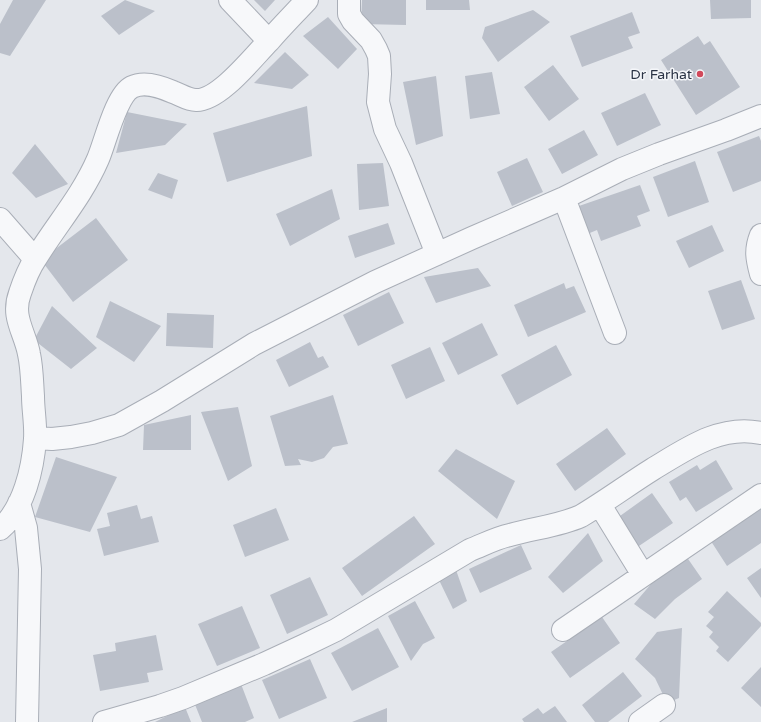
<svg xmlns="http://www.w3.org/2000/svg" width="761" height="722" viewBox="0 0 761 722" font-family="'Varela Round',sans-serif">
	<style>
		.building { fill: #bbc0ca }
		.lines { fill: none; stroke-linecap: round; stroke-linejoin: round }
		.minor-casing { stroke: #a9aeb7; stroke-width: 24 }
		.minor { stroke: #f7f8fa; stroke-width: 22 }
		.poi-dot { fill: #d1495b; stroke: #f4f6f9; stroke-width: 1.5 }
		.labels { text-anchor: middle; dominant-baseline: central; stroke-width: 3; stroke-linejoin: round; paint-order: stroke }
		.poi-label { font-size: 14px; fill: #2b3445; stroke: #f4f6f9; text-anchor: end }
	</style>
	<rect width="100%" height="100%" fill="#e4e7ec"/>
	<path class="building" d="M 13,0 L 46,0 L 10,56 L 0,53 L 0,24 Z
		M 125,0 L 155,11 L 119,35 L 101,16 Z
		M 254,0 L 275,0 L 265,11 Z
		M 362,0 L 406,0 L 406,25 L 361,24 Z
		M 426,0 L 469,0 L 470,10 L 426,10 Z
		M 710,0 L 751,0 L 751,18 L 711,19 Z
		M 533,10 L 550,22 L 498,62 L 482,38 L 485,27 Z
		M 632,12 L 640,33 L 628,37 L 633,48 L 582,67 L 570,36 Z
		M 328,17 L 357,49 L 338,69 L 303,36 Z
		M 698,36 L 704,45 L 710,41 L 740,87 L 696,115 L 661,60 Z
		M 285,52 L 309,75 L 292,89 L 254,83 Z
		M 553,65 L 579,99 L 549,121 L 524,87 Z
		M 492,72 L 500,114 L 470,119 L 465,76 Z
		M 436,76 L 443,136 L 416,145 L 403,82 Z
		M 645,93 L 661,125 L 617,146 L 601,113 Z
		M 307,106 L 312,156 L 227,182 L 213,133 Z
		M 127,112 L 187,124 L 165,145 L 116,153 Z
		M 584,130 L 598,155 L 562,174 L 548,149 Z
		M 759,136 L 761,141 L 761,181 L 733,192 L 717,152 Z
		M 35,144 L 68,184 L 36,198 L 12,173 Z
		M 527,158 L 543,192 L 512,206 L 497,172 Z
		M 695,161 L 709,202 L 668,217 L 653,177 Z
		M 383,163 L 389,206 L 359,210 L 357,164 Z
		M 158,173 L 178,180 L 172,199 L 148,190 Z
		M 640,185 L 650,211 L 637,216 L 641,226 L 601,241 L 597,230 L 585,235 L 576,207 Z
		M 332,189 L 340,219 L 290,246 L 276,214 Z
		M 96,218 L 128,260 L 73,302 L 41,260 Z
		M 388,223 L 395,244 L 355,258 L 348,236 Z
		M 712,225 L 724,251 L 689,268 L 676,241 Z
		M 478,268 L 491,286 L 436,303 L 424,277 Z
		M 741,280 L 755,319 L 722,330 L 708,291 Z
		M 564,283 L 566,289 L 574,286 L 586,312 L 528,337 L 514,305 Z
		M 389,292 L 404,323 L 358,346 L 343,315 Z
		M 110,301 L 161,326 L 134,362 L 96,337 Z
		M 52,306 L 97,348 L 71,369 L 34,340 Z
		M 167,313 L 214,315 L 213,348 L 166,346 Z
		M 482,323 L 498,355 L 458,375 L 442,343 Z
		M 310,342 L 318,358 L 323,356 L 329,367 L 289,387 L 276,360 Z
		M 556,345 L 572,375 L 517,405 L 501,375 Z
		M 430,347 L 445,381 L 406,399 L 391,365 Z
		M 333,395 L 348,444 L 333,447 L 324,458 L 312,462 L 298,459 L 301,465 L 285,466 L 270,416 Z
		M 238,407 L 252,466 L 228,481 L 201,412 Z
		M 191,415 L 191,450 L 143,450 L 144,425 Z
		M 607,428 L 626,454 L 575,491 L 556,464 Z
		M 456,449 L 515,481 L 497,519 L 438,471 Z
		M 56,457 L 117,477 L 90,532 L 35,517 Z
		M 716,460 L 733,489 L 696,512 L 686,497 L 680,501 L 669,482 L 697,465 L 700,470 Z
		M 652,493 L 673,523 L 633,550 L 613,521 Z
		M 761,498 L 761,543 L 727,566 L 707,535 Z
		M 137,505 L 141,519 L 152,516 L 159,542 L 104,556 L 97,529 L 110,526 L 107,513 Z
		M 276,508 L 289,540 L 245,557 L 233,525 Z
		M 414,516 L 435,544 L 362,596 L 342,568 Z
		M 588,533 L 603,561 L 563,593 L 548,577 Z
		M 521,545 L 532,569 L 480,593 L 469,569 Z
		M 686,556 L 702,579 L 675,599 L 655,619 L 634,604 L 657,577 Z
		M 761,568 L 761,598 L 747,578 Z
		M 456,570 L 467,601 L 453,609 L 439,580 Z
		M 310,577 L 328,615 L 287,634 L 270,595 Z
		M 727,591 L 761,623 L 761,626 L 728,662 L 716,651 L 719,647 L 709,637 L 713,632 L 706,626 L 714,617 L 708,612 Z
		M 415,601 L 435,638 L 423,644 L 411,661 L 388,616 Z
		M 242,606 L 260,648 L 217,666 L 198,624 Z
		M 602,617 L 620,643 L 570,678 L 551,652 Z
		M 378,628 L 399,667 L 352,691 L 331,653 Z
		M 682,628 L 679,698 L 667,703 L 655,678 L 635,659 L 657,632 Z
		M 156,635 L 163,670 L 147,673 L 149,682 L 100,691 L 93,655 L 116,651 L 115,643 Z
		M 310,659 L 327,698 L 279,719 L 262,680 Z
		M 761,667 L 761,707 L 741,688 Z
		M 623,672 L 642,696 L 608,722 L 595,722 L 582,705 Z
		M 241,684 L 254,718 L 245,722 L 202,722 L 194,702 Z
		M 555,706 L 567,722 L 524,722 L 522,719 L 538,708 L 543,714 Z
		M 185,707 L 191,722 L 155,722 Z
		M 387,708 L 387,722 L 352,722 Z"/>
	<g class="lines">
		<defs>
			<path id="minor" d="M 230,0 L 269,41
				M 349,0 L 349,14 L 353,21 L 371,40 L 376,49 L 379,56 L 380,74 L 378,102 L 385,129 L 401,163 L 437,254
				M 564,198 L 615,333
				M 0,219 L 35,259
				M 761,235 C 755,250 757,259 761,274
				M 35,438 L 52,439 L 71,437 L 92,433 L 119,425 L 162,401 L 254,344 L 375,282 L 472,238 L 564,198 L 622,169 L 659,154 L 726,130 L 761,116
				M 19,503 L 26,528 L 30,569 L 27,722
				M 600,505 L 643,575
				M 0,529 C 24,509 33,468 35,439 C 36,425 33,410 33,396 C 32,382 32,368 29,354 C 25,332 11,317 20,293 C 24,281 29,268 36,258 C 57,224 82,196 98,159 C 105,143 116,95 132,87 C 144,81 162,87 173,92 C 181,95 188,100 196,100 C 219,101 253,57 269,41 C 281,27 294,14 307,0
				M 563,630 L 761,495
				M 104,722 L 160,706 L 183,698 L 264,664 L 305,645 L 336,630 L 470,550 C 483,545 496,538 510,535 C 534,528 559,526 581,516 C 606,501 629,484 653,469 C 686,449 721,424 761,433
				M 640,722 L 664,705"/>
		</defs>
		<use href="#minor" class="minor-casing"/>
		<use href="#minor" class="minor"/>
	</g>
	<circle class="poi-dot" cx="700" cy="74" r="4"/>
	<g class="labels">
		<g class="poi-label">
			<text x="692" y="74">Dr Farhat</text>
		</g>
	</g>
</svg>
